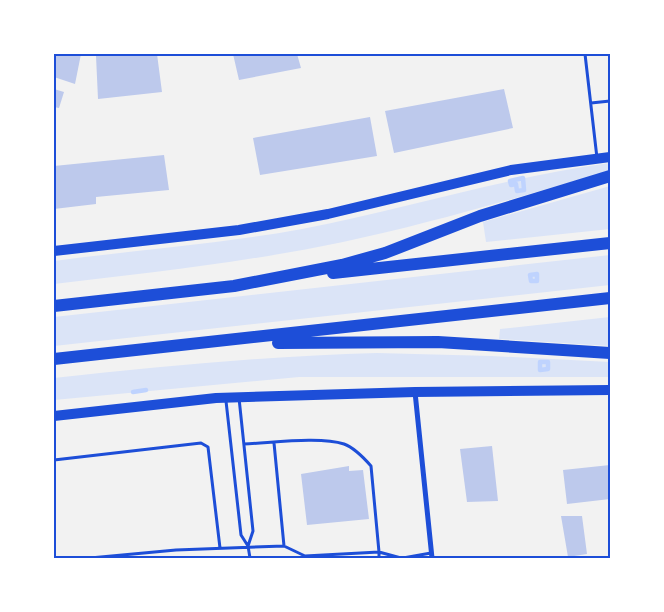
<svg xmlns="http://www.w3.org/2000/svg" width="664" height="612" viewBox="0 0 664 612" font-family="'Exo 2',sans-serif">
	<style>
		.green { fill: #dbe4f7 }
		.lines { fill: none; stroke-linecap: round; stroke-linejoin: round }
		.stream { stroke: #bfd3fe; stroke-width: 4.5 }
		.building { fill: #bdc9ec }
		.service { stroke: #1d4ed8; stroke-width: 3 }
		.minor { stroke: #1d4ed8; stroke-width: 5 }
		.secondary { stroke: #1d4ed8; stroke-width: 10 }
		.motorway { stroke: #1d4ed8; stroke-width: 12 }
		.neatline { fill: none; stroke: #1d4ed8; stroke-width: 2 }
	</style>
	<rect width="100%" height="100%" fill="#f2f2f2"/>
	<path class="green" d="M 610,163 L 610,171 C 522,196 433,223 343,242 C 247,262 150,273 54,284 L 54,261 C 137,250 220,244 302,229 C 405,209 506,177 610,163 Z
		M 610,186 L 610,229 L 486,242 L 483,222 Z
		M 610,255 L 610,285 L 54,346 L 54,317 Z
		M 610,317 L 610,346 L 499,339 L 500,329 Z
		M 377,353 L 491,356 L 610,362 L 610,377 L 299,377 L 54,400 L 54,378 C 162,366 269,356 377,353 Z"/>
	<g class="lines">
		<path class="stream" d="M 523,178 L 524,190 L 517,191 L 516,184 L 511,185 L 510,181 Z
			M 537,274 L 537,281 L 531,281 L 530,275 Z
			M 540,362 L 548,362 L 548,369 L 540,370 Z
			M 133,392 L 146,390"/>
	</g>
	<path class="building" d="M 54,54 L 81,54 L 75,84 L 54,77 Z
		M 127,54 L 157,54 L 162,92 L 98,99 L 96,56 Z
		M 233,54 L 297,54 L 301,68 L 239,80 Z
		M 54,89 L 64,92 L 59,108 L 54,107 Z
		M 504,89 L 513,128 L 394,153 L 385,111 Z
		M 370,117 L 377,156 L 260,175 L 253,138 Z
		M 164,155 L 169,190 L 96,197 L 96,204 L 54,209 L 54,166 Z
		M 492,446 L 498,501 L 467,502 L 460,449 Z
		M 610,465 L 610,499 L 567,504 L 563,470 Z
		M 349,466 L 349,471 L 363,470 L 369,519 L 307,525 L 301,474 Z
		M 561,516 L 582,516 L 587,554 L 568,557 Z"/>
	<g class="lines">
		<path class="service" d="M 585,54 L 597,158
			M 591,103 L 610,101
			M 239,398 L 253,531 L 248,546 L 250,558
			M 226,401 L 241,535 L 248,546
			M 244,444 C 271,443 320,436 344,444 C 355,448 364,458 371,466 L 379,552 L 305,556 L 284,546 L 274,443
			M 54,460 L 201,443 L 208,447 L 220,548
			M 90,558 L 176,550 L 284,546
			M 379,558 L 379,552 L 401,558
			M 403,558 L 431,553"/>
		<path class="minor" d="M 415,392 L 432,558"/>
		<path class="secondary" d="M 54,251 L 239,230 L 328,214 L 511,170 L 610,157
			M 54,416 L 216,398 L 415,392 L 610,390"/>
		<path class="motorway" d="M 333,273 L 610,243
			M 54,306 L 234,286 L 342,265 L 385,253 L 480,216 L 610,176
			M 278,343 L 438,342 L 610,353
			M 54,359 L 610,298"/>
	</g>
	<rect width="664" height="612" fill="none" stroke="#ffffff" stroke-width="110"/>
	<rect x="55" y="55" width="554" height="502" class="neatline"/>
</svg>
